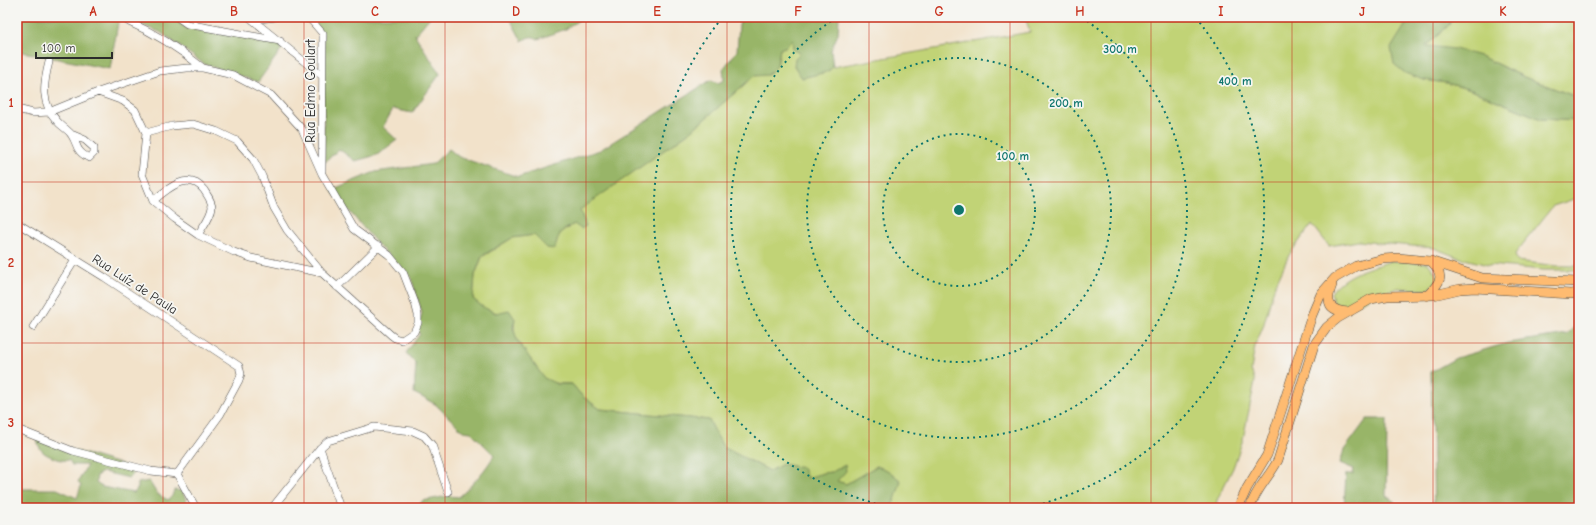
<svg xmlns="http://www.w3.org/2000/svg" width="1596" height="525" viewBox="0 0 1596 525" font-family="'Comic Neue',sans-serif">
	<style>
		.green { fill: #c1d376; stroke: #767f50 }
		.forest { fill: #98b567; stroke: #627049 }
		.lines { fill: none; stroke-linecap: round; stroke-linejoin: round }
		.minor-casing { stroke: #494643; stroke-width: 8 }
		.major-casing { stroke: #494643; stroke-width: 10 }
		.minor { stroke: #fff; stroke-width: 7 }
		.major { stroke: #febb71; stroke-width: 9 }
		.grid { fill: none; stroke: #c8321e; stroke-width: 1; stroke-opacity: 0.55 }
		.ring { fill: none; stroke: #0f766e; stroke-width: 2; stroke-dasharray: 2 4 }
		.labels { text-anchor: middle; dominant-baseline: central; stroke-width: 3.5; stroke-linejoin: round; paint-order: stroke }
		.street-label { font-size: 13px; fill: #2b2b2b; stroke: #f6f6f2 }
		.centre { fill: #0f766e; stroke: #f6f6f2; stroke-width: 2 }
		.ring-label { font-size: 12px; text-anchor: middle; font-weight: bold; fill: #0f766e; stroke: #f6f6f2; stroke-width: 3.5; stroke-linejoin: round; paint-order: stroke }
		.neatline { fill: none; stroke: #c8321e; stroke-width: 1.5 }
		.grid-label { font-size: 13px; text-anchor: middle; font-weight: bold; fill: #c8321e }
	</style>
	<rect width="100%" height="100%" fill="#f6f6f2"/>
	<filter id="ink" filterUnits="userSpaceOnUse"><feTurbulence type="fractalNoise" baseFrequency=".025" numOctaves="2"/><feDisplacementMap in="SourceGraphic" scale="8" xChannelSelector="R" yChannelSelector="G"/><feConvolveMatrix kernelMatrix="1 2 1 2 8 2 1 2 1" color-interpolation-filters="sRGB"/></filter>
	<filter id="wash" filterUnits="userSpaceOnUse"><feTurbulence type="fractalNoise" baseFrequency=".012" numOctaves="4" result="noise"/><feDisplacementMap in="SourceGraphic" scale="16" xChannelSelector="R" yChannelSelector="G"/><feGaussianBlur stdDeviation="0.9" result="paint"/><feColorMatrix in="noise" values="0 0 0 0 0 0 0 0 0 0 0 0 0 0 0 0 0 1.4 0 .05"/><feComposite in="paint" operator="in"/></filter>
	<g filter="url(#wash)">
		<rect width="100%" height="100%" fill="#f2e2ca"/>
		<path class="green" d="M 1025,17 L 1401,17 L 1406,24 L 1424,80 L 1447,83 L 1471,90 L 1541,119 L 1579,121 L 1579,193 L 1574,199 L 1553,206 L 1515,254 L 1517,261 L 1557,266 L 1579,266 L 1579,270 L 1544,270 L 1488,265 L 1457,257 L 1434,248 L 1358,241 L 1329,246 L 1312,224 L 1289,255 L 1274,288 L 1263,327 L 1255,346 L 1251,370 L 1255,381 L 1243,439 L 1233,468 L 1217,500 L 1216,508 L 890,508 L 895,500 L 877,466 L 846,484 L 836,481 L 832,472 L 823,473 L 807,479 L 783,464 L 770,471 L 722,447 L 709,420 L 600,409 L 582,396 L 572,384 C 562,383 555,385 545,379 C 540,375 520,347 517,340 C 513,334 514,326 515,319 L 483,308 L 473,299 L 475,275 L 482,257 L 512,238 L 534,235 L 547,248 L 558,235 L 574,224 L 579,210 L 691,131 L 754,76 L 777,66 L 780,49 L 787,46 L 792,39 L 800,53 L 827,72 L 833,67 L 1030,32 Z
			M 1452,17 L 1579,17 L 1579,98 L 1524,77 L 1480,56 L 1425,46 L 1449,25 Z
			M 1391,261 L 1428,263 L 1440,279 L 1427,290 L 1398,288 L 1375,295 L 1349,308 L 1335,306 L 1331,293 C 1344,273 1370,268 1391,261 Z"/>
		<path class="forest" d="M 17,17 L 119,17 L 110,69 L 17,51 Z
			M 121,17 L 171,17 L 187,28 L 213,33 L 261,37 L 280,41 L 281,50 L 258,82 L 204,64 L 160,32 Z
			M 296,17 L 430,17 L 415,35 L 440,74 L 412,113 L 393,109 L 383,127 L 397,140 L 377,155 L 355,161 L 339,149 L 324,163 L 323,34 L 311,20 Z
			M 509,17 L 583,17 L 566,29 L 538,39 C 532,35 528,37 522,41 Z
			M 742,17 L 839,17 L 838,34 L 831,50 L 833,67 L 827,72 L 802,78 L 794,66 L 795,58 L 800,53 L 793,50 L 792,39 L 787,46 L 780,49 L 777,66 L 768,75 L 754,76 L 691,131 L 580,210 L 586,226 L 581,229 L 574,224 C 560,232 558,234 555,249 L 547,248 L 534,235 L 512,238 L 482,256 L 475,275 L 473,299 L 483,307 L 496,313 L 509,310 L 515,319 L 513,327 L 517,340 L 544,378 L 557,384 L 572,384 L 582,396 L 600,409 L 709,420 L 723,447 L 770,471 L 783,464 L 803,468 L 807,478 L 823,473 L 832,472 L 845,465 L 846,471 L 837,481 L 846,484 L 877,466 L 889,471 L 901,481 L 895,500 L 890,508 L 418,508 L 422,501 L 448,496 L 459,497 C 469,489 489,466 494,455 L 471,432 L 463,431 L 435,404 L 414,393 L 416,364 L 406,353 L 420,334 L 417,331 L 422,313 L 411,277 L 379,246 L 331,190 L 375,172 L 433,164 L 449,149 L 459,157 L 518,177 L 600,150 L 711,80 L 718,83 L 724,80 L 723,69 L 737,51 L 739,25 Z
			M 1401,17 L 1452,17 L 1449,25 L 1426,46 L 1455,49 L 1480,56 L 1524,77 L 1579,98 L 1579,121 L 1541,119 L 1471,90 L 1447,83 L 1424,80 L 1405,73 L 1394,64 L 1391,48 L 1406,24 Z
			M 1579,323 L 1579,508 L 1434,508 L 1431,372 L 1456,358 L 1508,343 L 1567,334 Z
			M 1367,419 L 1387,419 L 1386,496 L 1394,501 L 1393,508 L 1344,508 L 1346,474 L 1353,474 L 1354,469 L 1340,463 L 1344,450 Z
			M 37,439 L 133,468 L 132,474 L 129,478 L 103,472 L 97,475 L 96,483 L 102,487 L 134,493 L 138,488 L 138,483 L 149,481 L 157,494 L 168,500 L 172,496 L 174,490 L 182,491 L 190,508 L 17,508 L 17,473 L 21,477 L 21,489 L 57,489 L 77,498 L 81,486 L 78,482 L 87,465 L 72,465 L 69,460 C 63,462 46,456 42,451 C 39,448 38,443 37,439 Z"/>
	</g>
	<g filter="url(#ink)">
		<g class="lines">
			<defs>
				<path id="minor" d="M 177,17 L 187,24 L 280,41
					M 249,17 L 321,75
					M 304,17 L 311,20 L 323,34 L 322,171
					M 253,20 L 276,17
					M 129,22 C 155,33 181,50 203,68
					M 49,62 C 43,85 41,103 57,121 C 61,126 67,129 71,134 C 79,146 74,150 89,158 L 94,153 L 94,148 L 85,140 L 71,134
					M 17,109 L 33,113 L 49,112 L 98,92 L 160,71 L 187,68 L 203,68 L 233,75 L 271,95 L 302,129 L 322,174 L 354,229 L 389,255 L 403,272 L 415,303 L 418,315 L 418,323 L 414,332 L 402,340 L 395,338 L 391,335 L 322,273 L 251,258 L 234,252 L 198,235 L 175,219 L 153,201 L 142,174 L 146,133 L 135,110 L 123,101 L 98,92
					M 146,133 L 172,126 L 193,124 L 216,131 L 237,141 L 253,159 L 262,176 L 274,208 L 287,230 L 322,273
					M 153,201 C 167,189 188,170 204,190 C 207,195 212,201 212,207 C 211,217 202,227 198,235
					M 17,223 L 104,277 L 239,366 L 241,374 L 239,380 L 220,415 L 177,474
					M 337,287 L 379,246
					M 33,327 L 75,260
					M 17,429 L 73,451 L 151,471 L 177,474
					M 320,448 L 341,508
					M 177,474 L 196,508
					M 272,508 L 320,448 L 328,441 L 374,427 L 413,431 L 424,436 L 432,445 L 448,492"/>
				<path id="major" d="M 1332,285 C 1325,303 1329,311 1349,312
					M 1427,296 C 1440,283 1446,276 1431,261
					M 1238,508 L 1247,488 L 1267,455 L 1312,315 L 1321,294 L 1335,278 L 1356,266 L 1383,259 L 1398,258 L 1430,261 L 1482,278 L 1579,282
					M 1250,508 C 1255,490 1270,476 1278,460 L 1314,345 L 1327,327 L 1338,318 L 1371,299 L 1387,296 L 1434,295 L 1460,289 L 1475,288 L 1571,294 L 1579,293"/>
			</defs>
			<use href="#minor" class="minor-casing"/>
			<use href="#major" class="major-casing"/>
			<use href="#minor" class="minor"/>
			<use href="#major" class="major"/>
		</g>
	</g>
	<path class="grid" d="M 163,17 L 163,508M 304,17 L 304,508M 445,17 L 445,508M 586,17 L 586,508M 727,17 L 727,508M 869,17 L 869,508M 1010,17 L 1010,508M 1151,17 L 1151,508M 1292,17 L 1292,508M 1433,17 L 1433,508M 17,182 L 1579,182M 17,343 L 1579,343"/>
	<g class="ring">
		<circle cx="959" cy="210" r="76"/>
		<circle cx="959" cy="210" r="152"/>
		<path d="M1082 18A228 228 0 1 1 836 18"/>
		<path d="M893 508A305 305 0 0 1 722 18M1196 18A305 305 0 0 1 1025 508"/>
	</g>
	<g class="labels">
		<g class="street-label">
			<text transform="translate(310 91) rotate(-90)">Rua Edmo Goulart</text>
			<text transform="translate(135 284) rotate(33)">Rua Luíz de Paula</text>
		</g>
	</g>
	<circle cx="959" cy="210" r="6" class="centre"/>
	<g class="ring-label">
		<text x="1120" y="53">300 m</text>
		<text x="1235" y="85">400 m</text>
		<text x="1066" y="107">200 m</text>
		<text x="1013" y="160">100 m</text>
	</g>
	<rect width="1596" height="525" fill="none" stroke="#f6f6f2" stroke-width="44"/>
	<path d="M36 52v6h76v-6" fill="none" stroke="#2b2b2b" stroke-width="2"/>
	<text x="42" y="52" font-size="12" fill="#2b2b2b" stroke="#f6f6f2" stroke-width="3" paint-order="stroke">100 m</text>
	<rect x="22" y="22" width="1552" height="481" class="neatline"/>
	<g class="grid-label">
		<text x="93" y="16">A</text>
		<text x="234" y="16">B</text>
		<text x="375" y="16">C</text>
		<text x="516" y="16">D</text>
		<text x="657" y="16">E</text>
		<text x="798" y="16">F</text>
		<text x="939" y="16">G</text>
		<text x="1080" y="16">H</text>
		<text x="1221" y="16">I</text>
		<text x="1362" y="16">J</text>
		<text x="1503" y="16">K</text>
		<text x="11" y="107">1</text>
		<text x="11" y="267">2</text>
		<text x="11" y="427">3</text>
	</g>
</svg>
